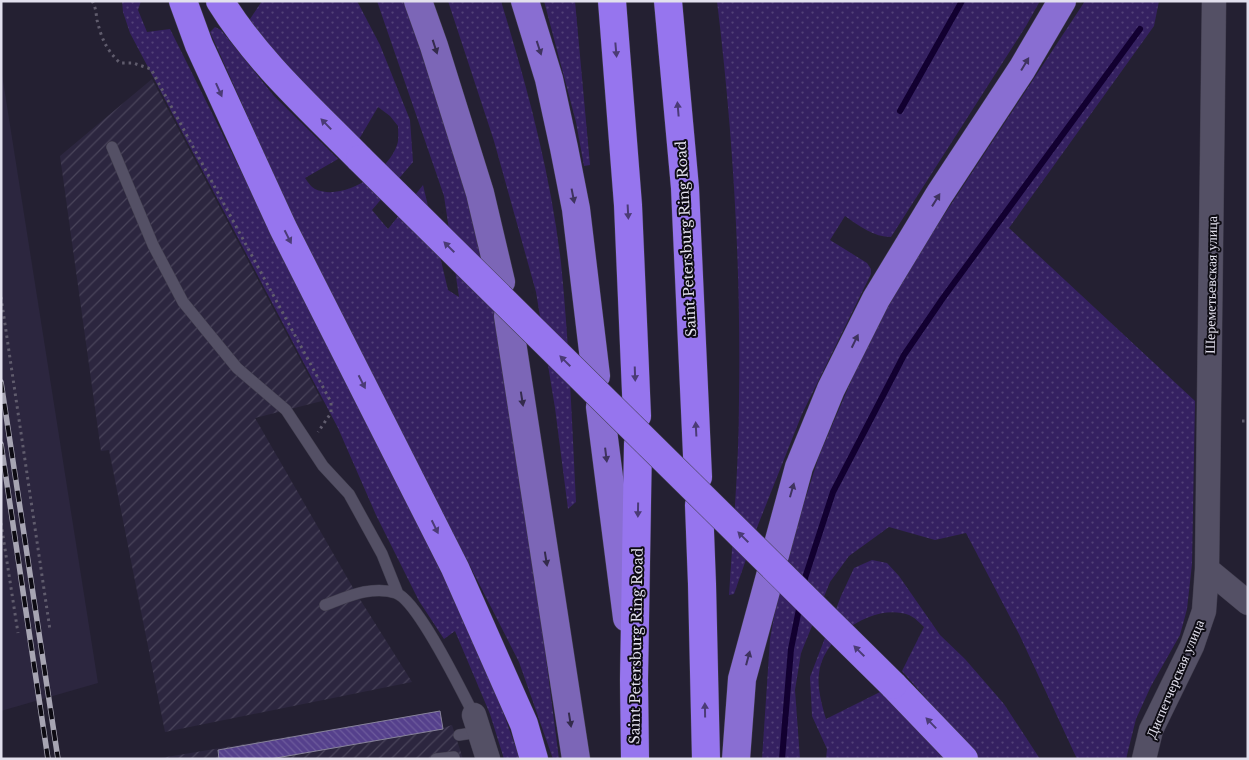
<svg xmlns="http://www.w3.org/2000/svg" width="1249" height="760" viewBox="0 0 1249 760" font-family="'Libre Baskerville',serif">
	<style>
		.built { fill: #2c263f }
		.industrial { fill: url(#industrial-furrows) }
		.grass { fill: url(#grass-dots) }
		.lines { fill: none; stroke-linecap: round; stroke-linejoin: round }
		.stream { stroke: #120030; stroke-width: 6 }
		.building { fill: url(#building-back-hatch); stroke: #87839a }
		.service-casing { stroke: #403d4d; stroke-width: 12 }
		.minor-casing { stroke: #403d4d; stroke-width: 25 }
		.primary-casing { stroke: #403d4d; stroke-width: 29 }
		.trunk-casing { stroke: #403d4d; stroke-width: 29 }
		.motorway-casing { stroke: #403d4d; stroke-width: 29 }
		.path { stroke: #605c6d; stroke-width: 3; stroke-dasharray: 2.5 4; stroke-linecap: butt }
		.service { stroke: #545065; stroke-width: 11 }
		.minor { stroke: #545065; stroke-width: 24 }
		.primary { stroke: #7c66b7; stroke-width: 28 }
		.trunk { stroke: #896ed2; stroke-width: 28 }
		.motorway { stroke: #9675ee; stroke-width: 28 }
		.rail-casing { stroke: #a7a5b3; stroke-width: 5.5 }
		.rail { stroke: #0d0b13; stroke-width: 4; stroke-dasharray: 11; stroke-linecap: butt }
		.motorway-bridge-casing { stroke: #403d4d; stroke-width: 29; stroke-linecap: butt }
		.motorway-bridge { stroke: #9675ee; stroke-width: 28 }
		.oneway { fill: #342b4c }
		.oneway2 { fill: #3f335f }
		.oneway3 { fill: #4b3b76 }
		.labels { text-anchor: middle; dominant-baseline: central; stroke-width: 4; stroke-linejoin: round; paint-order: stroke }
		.street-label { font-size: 14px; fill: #e2e0ed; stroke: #0d0b13 }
	</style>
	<defs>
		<pattern id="industrial-furrows" width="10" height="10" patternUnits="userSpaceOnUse" patternTransform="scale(1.25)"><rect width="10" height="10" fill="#2c263f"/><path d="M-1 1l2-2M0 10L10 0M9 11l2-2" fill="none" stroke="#4a455b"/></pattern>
		<pattern id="grass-dots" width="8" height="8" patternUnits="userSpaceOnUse" patternTransform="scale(1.25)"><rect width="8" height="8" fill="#352161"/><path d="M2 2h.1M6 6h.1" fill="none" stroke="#524178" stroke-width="1.8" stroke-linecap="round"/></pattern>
		<pattern id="building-back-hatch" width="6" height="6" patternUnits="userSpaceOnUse" patternTransform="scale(1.25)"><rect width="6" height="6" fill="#55408c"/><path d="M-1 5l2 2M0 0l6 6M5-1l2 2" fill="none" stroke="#6d5b9c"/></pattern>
	</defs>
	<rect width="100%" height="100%" fill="#242032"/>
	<path class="built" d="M 1,68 L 98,683 L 1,711 Z"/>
	<path class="industrial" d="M 152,79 L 322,401 L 255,418 L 356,593 L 412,682 L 165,732 L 109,450 L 101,451 L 60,156 Z
		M 440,711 L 443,728 L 452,725 L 463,759 L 155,759 Z"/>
	<path class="grass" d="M 122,1 L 141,1 L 138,10 L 147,32 L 170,29 L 466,622 L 502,709 L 520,759 L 504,759 L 490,714 L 455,631 L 444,639 L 419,601 L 376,515 L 338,428 L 130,33 L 123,12 Z
		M 262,1 L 357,1 L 380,45 L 410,120 L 413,162 L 372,210 L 388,229 L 423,185 L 448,290 L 459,297 L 444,196 L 377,1 L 407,1 L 445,105 L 507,356 L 559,759 L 553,759 L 519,662 L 295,223 L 210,32 L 215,27 L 221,30 L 274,96 L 338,159 L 305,178 C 308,182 311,187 315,189 C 343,202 388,172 397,145 C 399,140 398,132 398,126 L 390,116 L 378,107 L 358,141 L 313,100 L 248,22 Z
		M 448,1 L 501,1 C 527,86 551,175 561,263 C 569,342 572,422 576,502 L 568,509 L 555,408 L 536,292 L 494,141 Z
		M 544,1 L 575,1 L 590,165 L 584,166 L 576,122 Z
		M 717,1 L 1040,1 L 1026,26 L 891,237 C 874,237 859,226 845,216 L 830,240 L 867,263 L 871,269 L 871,274 L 802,414 L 758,525 L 734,594 L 729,595 C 733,530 739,464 739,399 C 741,266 733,133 717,1 Z
		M 1085,1 L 1159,1 L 1154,26 L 1009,228 L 1195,401 L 1192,564 L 1187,609 L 1180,635 L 1151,686 L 1136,719 L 1126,759 L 1077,759 L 1020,636 L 966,533 L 935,540 L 889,527 L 849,556 L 830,582 L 801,653 L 795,690 L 800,759 L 762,759 L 770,639 L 782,572 L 819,456 L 866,346 L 913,262 Z
		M 872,560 L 887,563 L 899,576 L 940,635 L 965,659 L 1004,704 L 1040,759 L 979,759 L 902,671 L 924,627 C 920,623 914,617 909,615 C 874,602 822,637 819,674 C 817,687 822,706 826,719 L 880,692 L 933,743 L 948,759 L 826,759 L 827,749 L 812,716 L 810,677 L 841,596 L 854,568 Z"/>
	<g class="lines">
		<path class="stream" d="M 900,111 L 962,1
			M 803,587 L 806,575 L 833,492 L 904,355 L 943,298 L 1140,29
			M 782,759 L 791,649 L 800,604"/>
	</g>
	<path class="building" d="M 440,711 L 443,729 L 270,759 L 219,759 L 218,750 Z"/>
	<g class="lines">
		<defs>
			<path id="service" d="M 112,147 L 153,245 L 183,302 L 237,368 L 286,410 L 323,466 L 349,494 L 382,554 L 398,594
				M 325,605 C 347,597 372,585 396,593 C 418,601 462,692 474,715
				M 459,735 L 479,732
				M 436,759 L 454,757 L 454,759"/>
			<path id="minor" d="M 1207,569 L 1248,603
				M 474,715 L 488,759
				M 1144,759 L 1151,730 L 1192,646 L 1204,611 L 1207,569 L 1214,1"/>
			<path id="primary" d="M 418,1 L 434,46 L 480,193 L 501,282
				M 508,316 L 576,759"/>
			<path id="trunk" d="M 525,1 L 549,79 L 564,148 L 576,209 L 596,376
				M 600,407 L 627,618
				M 775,555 L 799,467 L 831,389 L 876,299 L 939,195 L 1022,69 L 1062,1
				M 736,759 L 742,679 L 770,576"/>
			<path id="motorway" d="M 183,1 L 199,45 L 283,228 L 455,568 L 524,724 L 534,759
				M 220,1 C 257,61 311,109 360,159
				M 612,1 L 628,205 L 637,416
				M 668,1 L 685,188 L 698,477
				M 699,505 L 702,584 L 706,759
				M 893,685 L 964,759
				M 635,759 L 634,680 L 638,444"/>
		</defs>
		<use href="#service" class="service-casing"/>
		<use href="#minor" class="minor-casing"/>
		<use href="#primary" class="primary-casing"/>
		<use href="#trunk" class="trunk-casing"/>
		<use href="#motorway" class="motorway-casing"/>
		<path class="path" d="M 92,1 C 96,7 96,14 97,20 C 102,40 106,49 120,63 L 133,63 L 151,69 L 331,402 L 331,413 L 318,432
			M 1,297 L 50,630
			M 1242,421 L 1248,421
			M 1,523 L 18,633"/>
		<use href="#service" class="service"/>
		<use href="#minor" class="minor"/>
		<use href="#primary" class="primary"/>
		<use href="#trunk" class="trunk"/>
		<use href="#motorway" class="motorway"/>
		<defs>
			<path id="rail" d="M 1,382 L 58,759
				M 1,444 L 48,759"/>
		</defs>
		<use href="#rail" class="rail-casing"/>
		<use href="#rail" class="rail"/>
		<defs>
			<path id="motorway-bridge" d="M 360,159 L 893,685"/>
		</defs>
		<use href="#motorway-bridge" class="motorway-bridge-casing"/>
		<use href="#motorway-bridge" class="motorway-bridge"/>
	</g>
	<defs><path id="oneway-solid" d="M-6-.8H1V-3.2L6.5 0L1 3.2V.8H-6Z" transform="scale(1.25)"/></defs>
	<g class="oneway">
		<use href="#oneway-solid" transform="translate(435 47) rotate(72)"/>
		<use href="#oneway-solid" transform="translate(522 399) rotate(81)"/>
		<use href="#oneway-solid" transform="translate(546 559) rotate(81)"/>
		<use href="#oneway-solid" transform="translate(570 720) rotate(81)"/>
	</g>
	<g class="oneway2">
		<use href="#oneway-solid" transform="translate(539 48) rotate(72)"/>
		<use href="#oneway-solid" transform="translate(1025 64) rotate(-59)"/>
		<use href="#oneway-solid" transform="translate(573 196) rotate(79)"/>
		<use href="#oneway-solid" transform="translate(936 200) rotate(-58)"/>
		<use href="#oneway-solid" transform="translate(855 341) rotate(-64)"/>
		<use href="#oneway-solid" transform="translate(606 455) rotate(83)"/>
		<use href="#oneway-solid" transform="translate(792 490) rotate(-74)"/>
		<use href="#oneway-solid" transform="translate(748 658) rotate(-75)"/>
	</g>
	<g class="oneway3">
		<use href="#oneway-solid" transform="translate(616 50) rotate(85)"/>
		<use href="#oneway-solid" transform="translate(219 90) rotate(66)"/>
		<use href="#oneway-solid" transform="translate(678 109) rotate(-95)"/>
		<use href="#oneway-solid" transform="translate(326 124) rotate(-134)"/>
		<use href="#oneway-solid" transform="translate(628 212) rotate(87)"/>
		<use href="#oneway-solid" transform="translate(288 237) rotate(63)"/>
		<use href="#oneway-solid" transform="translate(449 247) rotate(-135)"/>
		<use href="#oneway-solid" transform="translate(565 361) rotate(-135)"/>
		<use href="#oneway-solid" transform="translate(635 374) rotate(88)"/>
		<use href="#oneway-solid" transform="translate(362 382) rotate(63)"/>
		<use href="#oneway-solid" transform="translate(696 429) rotate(-93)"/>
		<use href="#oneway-solid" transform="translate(638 510) rotate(91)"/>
		<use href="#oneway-solid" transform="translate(435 527) rotate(64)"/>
		<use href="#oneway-solid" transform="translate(743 537) rotate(-135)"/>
		<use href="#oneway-solid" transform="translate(859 651) rotate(-135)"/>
		<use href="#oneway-solid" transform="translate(705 710) rotate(-91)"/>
		<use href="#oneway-solid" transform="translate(931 723) rotate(-134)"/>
	</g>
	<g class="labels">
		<g class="street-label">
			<text transform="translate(686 239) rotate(-93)">Saint Petersburg Ring Road</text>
			<text transform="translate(1211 285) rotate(-89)">Шереметьевская улица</text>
			<text transform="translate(636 646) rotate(-89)">Saint Petersburg Ring Road</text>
			<text transform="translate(1175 679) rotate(-67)">Диспетчерская улица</text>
		</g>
	</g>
	<rect width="1249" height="760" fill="none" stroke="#e2e0ed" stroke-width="5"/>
</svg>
